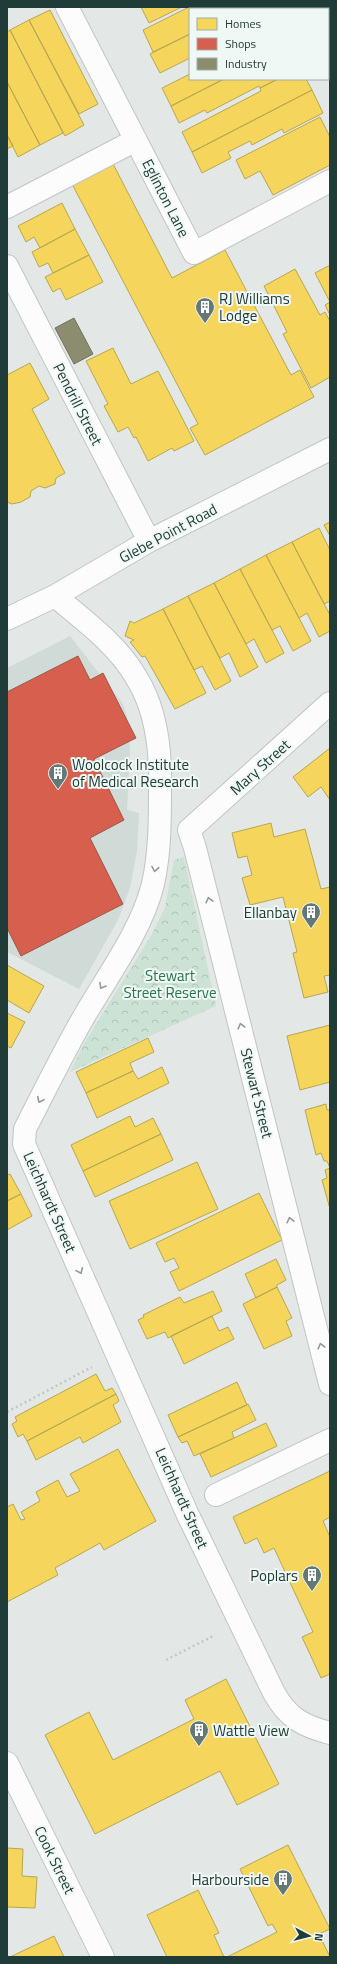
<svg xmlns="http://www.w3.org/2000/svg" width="337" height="1964" viewBox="0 0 337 1964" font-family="'Titillium Web',sans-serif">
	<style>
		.built { fill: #d0dad6 }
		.forest { fill: url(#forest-crowns) }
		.homes { fill: #f6d55c; stroke: #b6a751 }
		.shops { fill: #d6604d; stroke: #9f5547 }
		.industry { fill: #8c8c6e; stroke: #6c745e }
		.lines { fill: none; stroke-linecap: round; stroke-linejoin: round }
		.minor-casing { stroke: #c0c5c3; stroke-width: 24 }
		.path { stroke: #c0c9c7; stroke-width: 2.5; stroke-dasharray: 2 3; stroke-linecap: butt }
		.minor { stroke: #fbfcfb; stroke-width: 22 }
		.oneway { stroke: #8e9c9a }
		.labels { text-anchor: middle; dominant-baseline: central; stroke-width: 4; stroke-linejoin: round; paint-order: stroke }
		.street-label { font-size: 15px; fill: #203c38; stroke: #f0f8f5 }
		.poi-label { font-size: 15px; fill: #203c38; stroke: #f0f8f5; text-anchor: start }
		.park-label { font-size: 15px; fill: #28754e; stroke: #f0f8f5 }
	</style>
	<defs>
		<pattern id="forest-crowns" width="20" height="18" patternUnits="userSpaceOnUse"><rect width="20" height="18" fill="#cbe2d4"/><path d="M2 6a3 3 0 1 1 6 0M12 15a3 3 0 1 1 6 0" fill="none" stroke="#aec3b7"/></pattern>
	</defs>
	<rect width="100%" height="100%" fill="#e3e8e6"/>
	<path class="built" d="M 70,636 L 123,704 L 127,716 L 130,749 L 127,810 L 139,813 L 137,851 L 130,888 L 118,920 L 79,989 L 7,952 L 7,668 Z"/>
	<path class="forest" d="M 184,857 L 216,1006 L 70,1072 L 85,1042 L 152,934 L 165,907 L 174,860 Z"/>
	<path class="homes" d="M 141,7 L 182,7 L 149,23 Z
		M 189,7 L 243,7 L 239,9 L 190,9 L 190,34 L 153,52 L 143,30 Z
		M 243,7 L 268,7 L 269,9 L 239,9 Z
		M 50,10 L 98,104 L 79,114 L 29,20 Z
		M 29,20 L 84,125 L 65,136 L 10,30 Z
		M 10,30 L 63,133 L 40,145 L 7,82 L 7,32 Z
		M 190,34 L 190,58 L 160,73 L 150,54 Z
		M 190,74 L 190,79 L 224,79 L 171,106 L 162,88 Z
		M 224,79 L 278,79 L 260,88 L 259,86 L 207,113 L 205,110 L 179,123 L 171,106 Z
		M 278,79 L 306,79 L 312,90 L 192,152 L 182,132 L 261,91 L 260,88 Z
		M 7,82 L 40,145 L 18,157 L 7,135 Z
		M 312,90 L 323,113 L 284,133 L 282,129 L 252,145 L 250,141 L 228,152 L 231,158 L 202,173 L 192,152 Z
		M 320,117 L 330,137 L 330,165 L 273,195 L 260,171 L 245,179 L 236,160 Z
		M 7,135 L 13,146 L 7,149 Z
		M 111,160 L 172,278 L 225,250 L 291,375 L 300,370 L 314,397 L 205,455 L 190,428 L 198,424 L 71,182 Z
		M 62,203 L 75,229 L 40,248 L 34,237 L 26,242 L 18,226 Z
		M 75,229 L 89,255 L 53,273 L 48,263 L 39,267 L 32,252 Z
		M 89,255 L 103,282 L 66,300 L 60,288 L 53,292 L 45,277 Z
		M 330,265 L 330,315 L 325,305 L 330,302 L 315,273 Z
		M 295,269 L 320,315 L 325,312 L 330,321 L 330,377 L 311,388 L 283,334 L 287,332 L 264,286 Z
		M 113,348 L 131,384 L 158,371 L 194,441 L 174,451 L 172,448 L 148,461 L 136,437 L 134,438 L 128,427 L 118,432 L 104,406 L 108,404 L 86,361 Z
		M 30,363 L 49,399 L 32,409 L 65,473 L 56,478 L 55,484 L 45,488 L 39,486 L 31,491 L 30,497 L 21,502 L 12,504 L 7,502 L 7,375 Z
		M 330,522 L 330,536 L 324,525 Z
		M 319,528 L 330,550 L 330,601 L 324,604 L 292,542 Z
		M 292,542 L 330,615 L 330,631 L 319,637 L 307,613 L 299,618 L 266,555 Z
		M 266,555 L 311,641 L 293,651 L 280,626 L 272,630 L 240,569 Z
		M 240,569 L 284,653 L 266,663 L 254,639 L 246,644 L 214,583 Z
		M 214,583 L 258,667 L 240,677 L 229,653 L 220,658 L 188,596 Z
		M 188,596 L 231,681 L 215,690 L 202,666 L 194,670 L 163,609 Z
		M 163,609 L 206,693 L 175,709 L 145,656 L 142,657 L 130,642 L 134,640 L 125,636 L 130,621 L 134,623 Z
		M 330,748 L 330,800 L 321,787 L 308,797 L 293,777 Z
		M 271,823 L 274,837 L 305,829 L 321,889 L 330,887 L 330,975 L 324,976 L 328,992 L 304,998 L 293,953 L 297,952 L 283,897 L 250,905 L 242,878 L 252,875 L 247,856 L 238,858 L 232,833 Z
		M 7,965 L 44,986 L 29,1013 L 7,1000 Z
		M 7,1013 L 25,1022 L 11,1048 L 7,1046 Z
		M 330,1025 L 330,1082 L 300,1090 L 287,1036 Z
		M 148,1038 L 154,1052 L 130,1063 L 133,1071 L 86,1093 L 76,1072 Z
		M 162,1067 L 169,1083 L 97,1118 L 86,1093 L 133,1071 L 138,1079 Z
		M 326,1104 L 327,1110 L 330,1110 L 330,1209 L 322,1180 L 327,1178 L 325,1170 L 330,1168 L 327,1161 L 324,1161 L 321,1153 L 316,1155 L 305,1110 Z
		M 130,1116 L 135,1127 L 153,1118 L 161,1134 L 83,1171 L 71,1145 Z
		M 161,1134 L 173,1160 L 95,1197 L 83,1171 Z
		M 197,1162 L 218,1209 L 130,1249 L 109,1201 Z
		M 10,1174 L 21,1194 L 7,1201 L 7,1175 Z
		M 259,1193 L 282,1240 L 179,1291 L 170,1272 L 179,1268 L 174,1258 L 165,1262 L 156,1243 Z
		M 21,1194 L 32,1216 L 7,1230 L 7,1201 Z
		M 276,1259 L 286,1280 L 277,1285 L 277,1287 L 256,1298 L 245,1274 Z
		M 277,1287 L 292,1318 L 286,1321 L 292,1336 L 264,1349 L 243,1304 Z
		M 213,1291 L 222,1311 L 168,1338 L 165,1332 L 147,1339 L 138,1320 L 144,1317 L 143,1315 L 180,1297 L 184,1303 Z
		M 212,1316 L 219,1331 L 228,1327 L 234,1339 L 184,1364 L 171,1336 Z
		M 96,1374 L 105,1391 L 112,1388 L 116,1394 L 27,1441 L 23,1434 L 18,1437 L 12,1424 L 17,1421 L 15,1417 Z
		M 237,1382 L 247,1405 L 178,1437 L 168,1415 Z
		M 116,1394 L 119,1401 L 113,1405 L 121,1422 L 83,1443 L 80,1437 L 36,1460 L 27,1441 Z
		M 248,1404 L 256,1420 L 232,1432 L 234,1438 L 194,1456 L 187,1441 L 182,1443 L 178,1437 Z
		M 266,1423 L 277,1446 L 211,1477 L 200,1454 Z
		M 118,1449 L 156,1521 L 104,1550 L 100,1543 L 55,1568 L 58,1575 L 7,1602 L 7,1507 L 13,1504 L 21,1520 L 25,1519 L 21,1512 L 40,1501 L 36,1492 L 58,1480 L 67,1497 L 80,1491 L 70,1474 Z
		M 330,1471 L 330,1517 L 323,1521 L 330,1537 L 330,1674 L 321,1678 L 302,1637 L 313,1632 L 274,1548 L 264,1553 L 257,1538 L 245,1544 L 233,1517 Z
		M 226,1679 L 279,1784 L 237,1805 L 220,1771 L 95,1834 L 45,1735 L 89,1712 L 113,1760 L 194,1719 L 185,1700 Z
		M 288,1845 L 330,1929 L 319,1934 L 330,1957 L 227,1957 L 277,1932 L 272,1924 L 268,1926 L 240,1869 Z
		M 7,1848 L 23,1849 L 22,1876 L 37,1877 L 35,1908 L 7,1907 Z
		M 198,1890 L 219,1933 L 214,1935 L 224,1957 L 167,1957 L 147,1915 Z
		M 54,1936 L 64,1957 L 10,1957 Z"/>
	<path class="shops" d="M 78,656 L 90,680 L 103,673 L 136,738 L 94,759 L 124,820 L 90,838 L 123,904 L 21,956 L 7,928 L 7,692 Z"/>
	<path class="industry" d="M 74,318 L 93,354 L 74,364 L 55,328 Z"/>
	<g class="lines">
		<defs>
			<path id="minor" d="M 67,7 L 194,253 L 330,181
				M 7,207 L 136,140
				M 7,266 L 149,541
				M 55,596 C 83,620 117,644 136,677 C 157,710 161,750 160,788 C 160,820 160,853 153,884 C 142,929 109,974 86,1013 C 64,1051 45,1090 25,1129 L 24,1144 L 187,1513 L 274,1693 C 288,1718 303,1726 330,1733
				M 7,619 L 55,596 L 149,541 L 330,449
				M 189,830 L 195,848 L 330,1384
				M 189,830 L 330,703
				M 216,1495 L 330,1440
				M 7,1763 L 103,1957"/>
		</defs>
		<use href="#minor" class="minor-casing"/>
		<path class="path" d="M 7,1412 L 92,1367
			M 166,1660 L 215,1635"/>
		<use href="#minor" class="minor"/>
	</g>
	<defs><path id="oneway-chevron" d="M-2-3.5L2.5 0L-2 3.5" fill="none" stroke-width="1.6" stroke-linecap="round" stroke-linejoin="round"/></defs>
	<g class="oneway">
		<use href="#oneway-chevron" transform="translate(155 869) rotate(100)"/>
		<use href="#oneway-chevron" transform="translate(209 900) rotate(-104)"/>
		<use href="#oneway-chevron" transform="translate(102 986) rotate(120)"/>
		<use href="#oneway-chevron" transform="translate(241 1026) rotate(-104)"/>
		<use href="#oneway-chevron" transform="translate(40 1100) rotate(117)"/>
		<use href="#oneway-chevron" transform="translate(290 1220) rotate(-104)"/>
		<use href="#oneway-chevron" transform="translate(80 1271) rotate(66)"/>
		<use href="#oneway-chevron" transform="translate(321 1346) rotate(-104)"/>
	</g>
	<defs>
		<symbol id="building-pin" viewBox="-11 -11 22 30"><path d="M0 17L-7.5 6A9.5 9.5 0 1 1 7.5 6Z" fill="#647875" stroke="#f0f8f5"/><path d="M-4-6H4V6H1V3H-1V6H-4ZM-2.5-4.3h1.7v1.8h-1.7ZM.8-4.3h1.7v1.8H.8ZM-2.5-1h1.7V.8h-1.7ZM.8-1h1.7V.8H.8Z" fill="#fff"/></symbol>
	</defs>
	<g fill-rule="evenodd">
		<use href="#building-pin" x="194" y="296" width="22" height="30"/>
		<use href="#building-pin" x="47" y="762" width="22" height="30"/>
		<use href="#building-pin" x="300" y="901" width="22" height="30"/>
		<use href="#building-pin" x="301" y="1564" width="22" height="30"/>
		<use href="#building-pin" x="188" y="1719" width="22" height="30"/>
		<use href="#building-pin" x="272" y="1868" width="22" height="30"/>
	</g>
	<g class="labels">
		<g class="street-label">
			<text transform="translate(166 198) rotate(63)">Eglinton Lane</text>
			<text transform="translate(78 404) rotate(63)">Pendrill Street</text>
			<text transform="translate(168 533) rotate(-28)">Glebe Point Road</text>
			<text transform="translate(260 767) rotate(-42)">Mary Street</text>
			<text transform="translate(257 1093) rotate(76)">Stewart Street</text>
			<text transform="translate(50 1202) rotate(66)">Leichhardt Street</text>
			<text transform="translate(182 1498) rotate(66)">Leichhardt Street</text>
			<text transform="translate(55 1860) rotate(64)">Cook Street</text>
		</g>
		<g class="poi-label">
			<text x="219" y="298">RJ Williams<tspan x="219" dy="17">Lodge</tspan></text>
			<text x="72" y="764">Woolcock Institute<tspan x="72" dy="17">of Medical Research</tspan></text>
			<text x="297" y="912" text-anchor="end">Ellanbay</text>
			<text x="298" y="1575" text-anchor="end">Poplars</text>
			<text x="213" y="1730">Wattle View</text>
			<text x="269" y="1879" text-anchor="end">Harbourside</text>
		</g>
		<g class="park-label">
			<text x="170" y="975">Stewart<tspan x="170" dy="17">Street Reserve</tspan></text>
		</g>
	</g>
	<rect width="337" height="1964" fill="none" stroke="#203c38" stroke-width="16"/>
	<rect x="189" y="8" width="140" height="72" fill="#f0f8f5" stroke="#9dada9"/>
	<rect x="197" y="18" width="20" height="12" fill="#f6d55c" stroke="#9dada9"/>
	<text x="225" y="28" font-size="12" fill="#203c38">Homes</text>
	<rect x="197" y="38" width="20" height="12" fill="#d6604d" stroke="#9dada9"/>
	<text x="225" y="48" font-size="12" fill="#203c38">Shops</text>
	<rect x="197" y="58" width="20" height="12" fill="#8c8c6e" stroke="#9dada9"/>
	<text x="225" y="68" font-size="12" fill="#203c38">Industry</text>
	<g transform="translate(309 1936) rotate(97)" stroke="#f0f8f5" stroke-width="3" paint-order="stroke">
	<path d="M0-3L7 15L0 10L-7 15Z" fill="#203c38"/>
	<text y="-6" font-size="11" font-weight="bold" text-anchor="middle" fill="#203c38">N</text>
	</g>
</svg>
